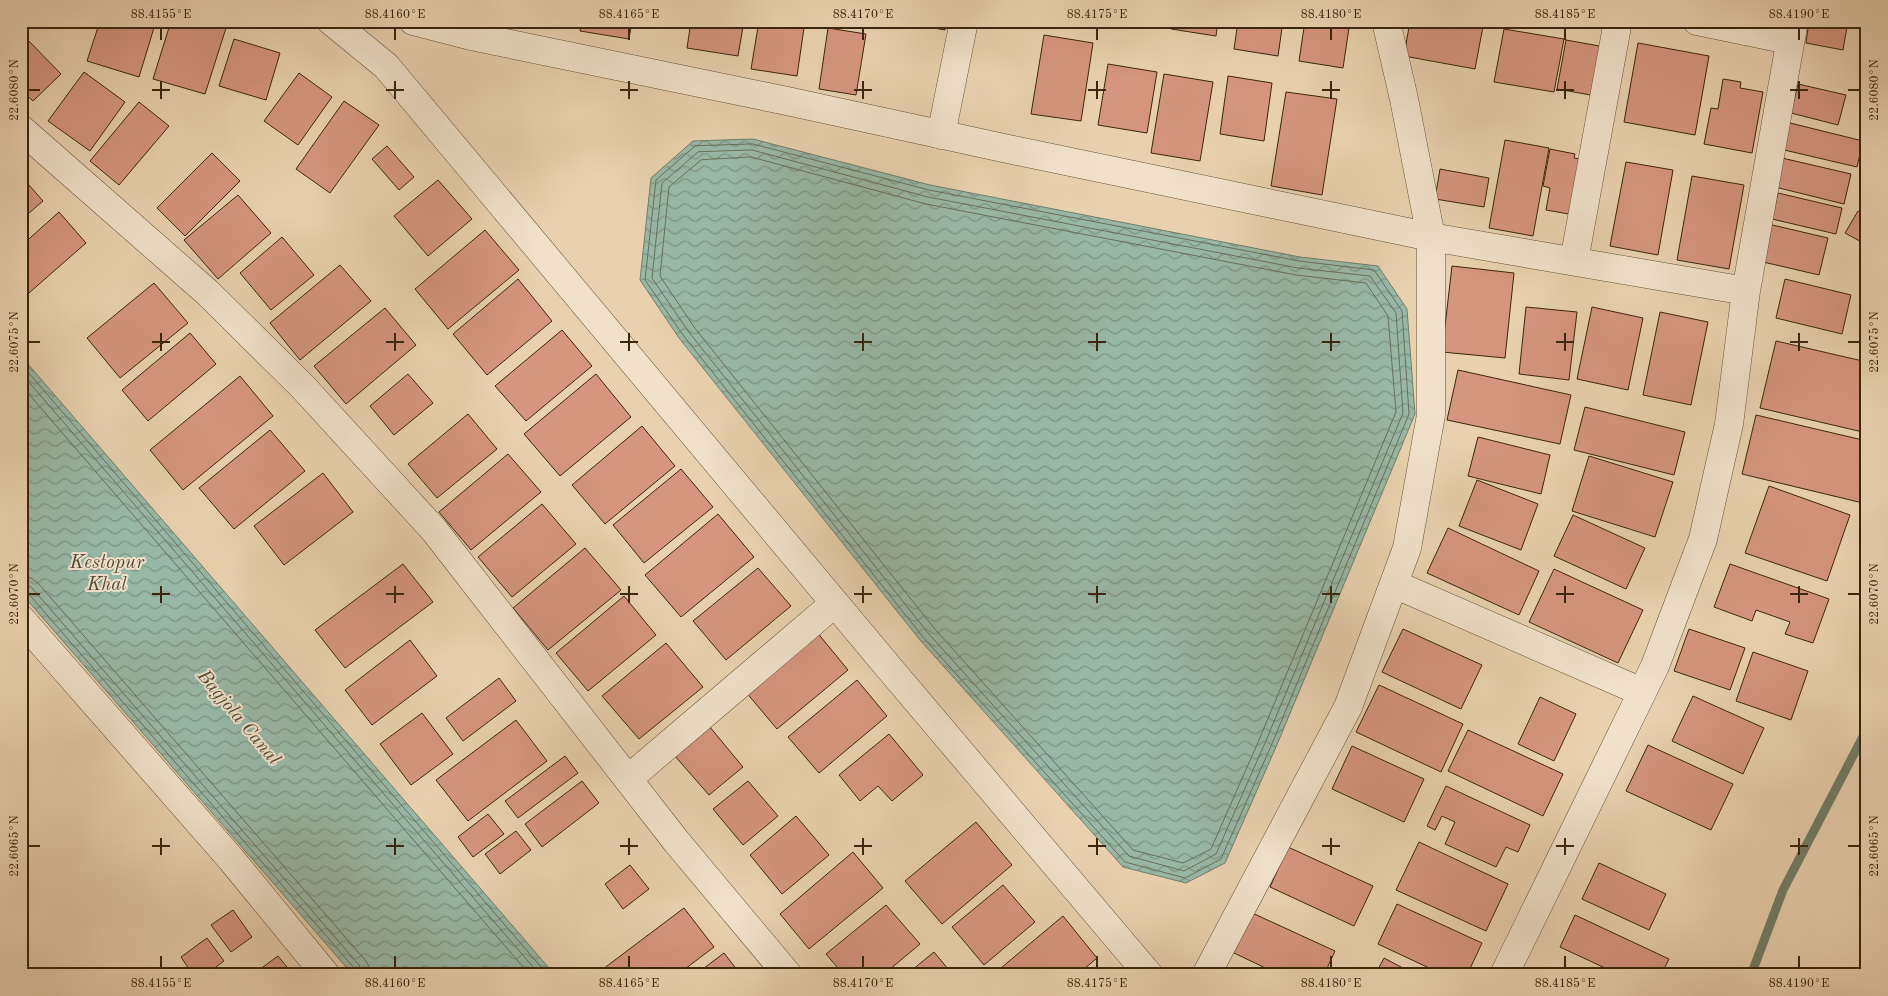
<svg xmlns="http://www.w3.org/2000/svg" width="1888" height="996" viewBox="0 0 1888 996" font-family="'Old Standard TT',serif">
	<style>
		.water { fill: url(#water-waves); stroke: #727e69 }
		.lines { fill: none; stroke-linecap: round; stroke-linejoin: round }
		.shore { stroke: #696f5a; stroke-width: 1 }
		.stream { stroke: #727e69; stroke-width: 9 }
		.building { fill: #d5957e; stroke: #3a260d }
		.street-casing { stroke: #665136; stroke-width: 29 }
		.street { stroke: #f1e1cb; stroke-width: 28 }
		.ticks { fill: none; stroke: #3a260d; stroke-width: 2 }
		.labels { text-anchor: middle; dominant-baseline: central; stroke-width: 4; stroke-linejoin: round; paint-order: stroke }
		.water-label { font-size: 19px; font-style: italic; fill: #524a34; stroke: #f1e1cb }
		.neatline { fill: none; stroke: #3a260d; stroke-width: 2 }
		.ticks-label { font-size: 12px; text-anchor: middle; fill: #3a260d }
	</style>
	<defs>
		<pattern id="water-waves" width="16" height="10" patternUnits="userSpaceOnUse" patternTransform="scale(1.25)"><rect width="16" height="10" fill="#98b8a7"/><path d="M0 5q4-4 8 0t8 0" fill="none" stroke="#7d9586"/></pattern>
	</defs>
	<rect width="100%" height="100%" fill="#e9d1af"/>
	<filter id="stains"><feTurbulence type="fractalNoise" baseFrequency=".004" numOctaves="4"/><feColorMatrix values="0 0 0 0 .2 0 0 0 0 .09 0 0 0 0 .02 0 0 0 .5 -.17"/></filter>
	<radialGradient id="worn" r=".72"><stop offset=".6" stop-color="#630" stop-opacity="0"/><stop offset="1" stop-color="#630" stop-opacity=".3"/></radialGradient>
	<path class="water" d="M 753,139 L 930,185 L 1300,257 L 1378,266 L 1407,309 L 1415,414 L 1276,747 L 1225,863 L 1186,883 L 1123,867 L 920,640 L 679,338 L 640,280 L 651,178 L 693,141 Z
		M 21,356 L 555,975 L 353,975 L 21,593 Z"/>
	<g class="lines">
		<path class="shore" d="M 753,144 L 929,190 L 1299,261 L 1374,270 L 1402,311 L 1409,414 L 1271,746 L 1221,859 L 1185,878 L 1125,862 L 923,637 L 683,335 L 645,280 L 656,180 L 695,146 Z
			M 752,150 L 928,197 L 1298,268 L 1370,276 L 1396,313 L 1403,413 L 1265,743 L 1216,854 L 1184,871 L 1129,856 L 928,633 L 688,331 L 652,278 L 662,183 L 698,152 Z
			M 751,157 L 926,204 L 1296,275 L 1366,283 L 1388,316 L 1396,412 L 1259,740 L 1211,849 L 1183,863 L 1133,850 L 934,628 L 694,327 L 660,276 L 669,187 L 701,160 Z
			M 21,364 L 548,975
			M 21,373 L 540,975
			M 21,385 L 530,975
			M 21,576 L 31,578 L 38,583 L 365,960 L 369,966 L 370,975
			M 21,584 L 28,585 L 32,588 L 359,965 L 362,975
			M 21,590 L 27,592 L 355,969 L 356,975"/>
		<path class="stream" d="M 1751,975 L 1783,890 L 1867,729"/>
	</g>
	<path class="building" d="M 100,21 L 156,21 L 139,77 L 87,61 Z
		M 171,21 L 204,21 L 226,28 L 205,94 L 153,79 Z
		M 582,21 L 632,21 L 629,39 L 580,31 Z
		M 691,21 L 744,21 L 738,56 L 687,48 Z
		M 759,21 L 805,21 L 797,76 L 751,69 Z
		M 893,21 L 947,21 L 945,30 Z
		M 1123,21 L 1158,21 L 1157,27 Z
		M 1173,21 L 1218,21 L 1216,36 L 1171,29 Z
		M 1238,21 L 1283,21 L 1278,56 L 1234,49 Z
		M 1305,21 L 1350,21 L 1343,68 L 1299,61 Z
		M 1410,21 L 1484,21 L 1475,69 L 1404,56 Z
		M 1809,21 L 1848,21 L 1843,50 L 1806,43 Z
		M 828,28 L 866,34 L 856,95 L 819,89 Z
		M 1504,29 L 1564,39 L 1554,92 L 1494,82 Z
		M 1044,35 L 1093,43 L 1081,121 L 1031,114 Z
		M 25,37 L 61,74 L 33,101 L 21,90 L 21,41 Z
		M 234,39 L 280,53 L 266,100 L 219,86 Z
		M 1566,40 L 1611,48 L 1602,97 L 1557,89 Z
		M 1638,43 L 1709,56 L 1695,135 L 1624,122 Z
		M 1108,64 L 1157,72 L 1147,133 L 1098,125 Z
		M 84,72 L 125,102 L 90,151 L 48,121 Z
		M 299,73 L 332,97 L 298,145 L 264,121 Z
		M 1164,74 L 1213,82 L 1200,161 L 1151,153 Z
		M 1228,76 L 1272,83 L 1264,141 L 1220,134 Z
		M 1723,79 L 1741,82 L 1740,88 L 1763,92 L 1752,153 L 1704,144 L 1711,108 L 1718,109 Z
		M 1798,84 L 1846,95 L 1838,125 L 1791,113 Z
		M 1286,92 L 1337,99 L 1322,195 L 1271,186 Z
		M 344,101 L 379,125 L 330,193 L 296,169 Z
		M 139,102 L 169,126 L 119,185 L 90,161 Z
		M 1786,122 L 1863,141 L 1857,167 L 1780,149 Z
		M 1505,140 L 1549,148 L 1533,236 L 1489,228 Z
		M 387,146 L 414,177 L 399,190 L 372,159 Z
		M 1550,149 L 1575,154 L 1574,158 L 1590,161 L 1580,216 L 1546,210 L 1550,188 L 1543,186 Z
		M 212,153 L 240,181 L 185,236 L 157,208 Z
		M 1782,158 L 1851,174 L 1844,204 L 1775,187 Z
		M 1626,162 L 1673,170 L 1658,255 L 1610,246 Z
		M 1440,169 L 1489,178 L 1484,207 L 1435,199 Z
		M 21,176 L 43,201 L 21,220 Z
		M 1692,176 L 1744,185 L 1729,269 L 1677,260 Z
		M 438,180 L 472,219 L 428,256 L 394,216 Z
		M 1778,193 L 1842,208 L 1836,234 L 1772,219 Z
		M 238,195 L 271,233 L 218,279 L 184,240 Z
		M 1858,211 L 1867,216 L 1867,245 L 1845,233 Z
		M 59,212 L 86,243 L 21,300 L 21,246 Z
		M 1768,224 L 1828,238 L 1819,275 L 1759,261 Z
		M 485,230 L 519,270 L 448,329 L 415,289 Z
		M 282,237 L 314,275 L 271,310 L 240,273 Z
		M 340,265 L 371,301 L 300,360 L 270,323 Z
		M 1452,266 L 1514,273 L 1505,358 L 1442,352 Z
		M 518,279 L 552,321 L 487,375 L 453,334 Z
		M 1785,279 L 1851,295 L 1842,334 L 1776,318 Z
		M 154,283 L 188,323 L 120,378 L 87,338 Z
		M 1526,307 L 1577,312 L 1569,380 L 1519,374 Z
		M 1592,307 L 1643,318 L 1628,390 L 1577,379 Z
		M 385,308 L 416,345 L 346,404 L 314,366 Z
		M 1660,312 L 1708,322 L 1691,405 L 1643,395 Z
		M 562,330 L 592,366 L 526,421 L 495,386 Z
		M 190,333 L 216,364 L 148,421 L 122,390 Z
		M 1776,341 L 1867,362 L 1867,433 L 1760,408 Z
		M 1458,370 L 1571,395 L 1560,444 L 1447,420 Z
		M 408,374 L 433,403 L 394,435 L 370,406 Z
		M 596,374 L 631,417 L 560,476 L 524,434 Z
		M 240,376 L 273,416 L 183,490 L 150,450 Z
		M 1585,407 L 1685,432 L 1674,475 L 1574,450 Z
		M 468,414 L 497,449 L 437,498 L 408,464 Z
		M 1756,415 L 1867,441 L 1867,504 L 1742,474 Z
		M 642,426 L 675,466 L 605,524 L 572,485 Z
		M 270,430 L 305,471 L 234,529 L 199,488 Z
		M 1478,437 L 1550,455 L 1541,494 L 1468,476 Z
		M 508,454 L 541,492 L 471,550 L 439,512 Z
		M 1589,456 L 1673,482 L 1655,537 L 1572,511 Z
		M 681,469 L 713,507 L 644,563 L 613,525 Z
		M 323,473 L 353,512 L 284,565 L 254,526 Z
		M 1477,480 L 1538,504 L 1521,550 L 1459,526 Z
		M 1769,486 L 1850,515 L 1827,581 L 1745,553 Z
		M 542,504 L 576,544 L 512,597 L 478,557 Z
		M 718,514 L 754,557 L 681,617 L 645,575 Z
		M 1573,515 L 1645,548 L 1626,589 L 1554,556 Z
		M 1448,528 L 1539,571 L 1519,615 L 1427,573 Z
		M 585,548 L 621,590 L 548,650 L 513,608 Z
		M 403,564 L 433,602 L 345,668 L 315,630 Z
		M 1730,564 L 1829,599 L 1813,643 L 1785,634 L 1790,622 L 1756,610 L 1752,621 L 1714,607 Z
		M 758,568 L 791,606 L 726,660 L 693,621 Z
		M 1554,569 L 1643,610 L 1618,663 L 1529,622 Z
		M 624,596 L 656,635 L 588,691 L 556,653 Z
		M 1403,629 L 1482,665 L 1461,709 L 1382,672 Z
		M 1689,629 L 1745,648 L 1730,690 L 1674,671 Z
		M 816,631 L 848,670 L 777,729 L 745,691 Z
		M 410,640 L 437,676 L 372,725 L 345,690 Z
		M 666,643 L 703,687 L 639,739 L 602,696 Z
		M 1753,652 L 1808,671 L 1791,720 L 1736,701 Z
		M 499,678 L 516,701 L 463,741 L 446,718 Z
		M 857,680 L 887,716 L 819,773 L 788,737 Z
		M 1379,685 L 1463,724 L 1441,772 L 1356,732 Z
		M 1693,696 L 1764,728 L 1743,774 L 1672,741 Z
		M 1540,697 L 1576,714 L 1554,761 L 1518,744 Z
		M 422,713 L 453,754 L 411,785 L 380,744 Z
		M 516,720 L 547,761 L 468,821 L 436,780 Z
		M 709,726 L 743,767 L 709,795 L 674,755 Z
		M 1468,730 L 1563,774 L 1543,816 L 1448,771 Z
		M 889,734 L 923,775 L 892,801 L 878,786 L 860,801 L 839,775 Z
		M 1648,745 L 1733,784 L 1711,830 L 1626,791 Z
		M 1352,746 L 1424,779 L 1404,822 L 1332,789 Z
		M 565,756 L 578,773 L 518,818 L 505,801 Z
		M 582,781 L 599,803 L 542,847 L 525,824 Z
		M 748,781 L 778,816 L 743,845 L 713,809 Z
		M 1446,786 L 1530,825 L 1518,852 L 1506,847 L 1496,867 L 1445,844 L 1455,822 L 1442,816 L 1435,830 L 1427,826 Z
		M 488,814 L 504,834 L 473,857 L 458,837 Z
		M 796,816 L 829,855 L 782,894 L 750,855 Z
		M 976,822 L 1012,865 L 942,924 L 905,881 Z
		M 516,831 L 531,850 L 500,874 L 485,854 Z
		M 1419,842 L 1508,884 L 1486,931 L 1396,890 Z
		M 1288,847 L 1373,886 L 1354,926 L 1270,887 Z
		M 853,852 L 883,888 L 809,949 L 780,914 Z
		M 1599,863 L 1666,894 L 1649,930 L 1582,899 Z
		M 630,865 L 649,889 L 623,909 L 605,884 Z
		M 1003,885 L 1035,922 L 984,965 L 952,927 Z
		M 1397,904 L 1482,943 L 1467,975 L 1444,975 L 1378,944 Z
		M 886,905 L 920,944 L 883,975 L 844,975 L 826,954 Z
		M 684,908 L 714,947 L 677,975 L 601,975 L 599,972 Z
		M 233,910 L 252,937 L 231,952 L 211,925 Z
		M 1250,912 L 1335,951 L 1324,975 L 1280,975 L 1232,952 Z
		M 1575,915 L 1669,959 L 1661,975 L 1620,975 L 1560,947 Z
		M 1063,916 L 1097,958 L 1077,975 L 997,975 L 995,973 Z
		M 207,938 L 224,961 L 205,975 L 193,975 L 181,957 Z
		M 934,952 L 953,975 L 906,975 Z
		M 724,953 L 741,975 L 695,975 Z
		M 278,956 L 291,972 L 287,975 L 252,975 Z
		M 1384,958 L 1416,975 L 1375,975 Z
		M 1225,966 L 1241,975 L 1220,975 Z"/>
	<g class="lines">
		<defs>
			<path id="street" d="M 331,21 L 386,66 L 890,669 L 1149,975
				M 413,21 L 471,36 L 787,101 L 1008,149 L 1431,237 L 1746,291
				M 1697,21 L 1789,40
				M 21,129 L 208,293 L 303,387 L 434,530 L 676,841 L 788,975
				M 941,135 L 964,21
				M 1574,261 L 1618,21
				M 1394,584 L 1642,692
				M 21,619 L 231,859 L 326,975
				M 628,779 L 835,603
				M 1206,975 L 1348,707 L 1407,548 L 1431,415 L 1431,237 L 1404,99 L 1386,21
				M 1504,975 L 1655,666 L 1703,539 L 1729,424 L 1746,291 L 1794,21"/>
		</defs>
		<use href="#street" class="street-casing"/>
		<use href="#street" class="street"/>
	</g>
	<path class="ticks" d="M 161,28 L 161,40M 395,28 L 395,40M 629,28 L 629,40M 863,28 L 863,40M 1097,28 L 1097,40M 1331,28 L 1331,40M 1565,28 L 1565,40M 1799,28 L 1799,40M 161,81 L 161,99M 395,81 L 395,99M 629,81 L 629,99M 863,81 L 863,99M 1097,81 L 1097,99M 1331,81 L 1331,99M 1565,81 L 1565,99M 1799,81 L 1799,99M 28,90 L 40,90M 152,90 L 170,90M 386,90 L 404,90M 620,90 L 638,90M 854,90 L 872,90M 1088,90 L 1106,90M 1322,90 L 1340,90M 1556,90 L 1574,90M 1790,90 L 1808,90M 1848,90 L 1860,90M 161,333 L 161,351M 395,333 L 395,351M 629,333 L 629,351M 863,333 L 863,351M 1097,333 L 1097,351M 1331,333 L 1331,351M 1565,333 L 1565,351M 1799,333 L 1799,351M 28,342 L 40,342M 152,342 L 170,342M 386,342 L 404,342M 620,342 L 638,342M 854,342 L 872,342M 1088,342 L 1106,342M 1322,342 L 1340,342M 1556,342 L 1574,342M 1790,342 L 1808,342M 1848,342 L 1860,342M 161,586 L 161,603M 395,586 L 395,603M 629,586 L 629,603M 863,586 L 863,603M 1097,586 L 1097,603M 1331,586 L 1331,603M 1565,586 L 1565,603M 1799,586 L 1799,603M 28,594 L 40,594M 152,594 L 170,594M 386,594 L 404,594M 620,594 L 638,594M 854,594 L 872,594M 1088,594 L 1106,594M 1322,594 L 1340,594M 1556,594 L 1574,594M 1790,594 L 1808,594M 1848,594 L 1860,594M 161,838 L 161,855M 395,838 L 395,855M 629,838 L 629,855M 863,838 L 863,855M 1097,838 L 1097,855M 1331,838 L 1331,855M 1565,838 L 1565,855M 1799,838 L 1799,855M 28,846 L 40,846M 152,846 L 170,846M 386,846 L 404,846M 620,846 L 638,846M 854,846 L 872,846M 1088,846 L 1106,846M 1322,846 L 1340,846M 1556,846 L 1574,846M 1790,846 L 1808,846M 1848,846 L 1860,846M 161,956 L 161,968M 395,956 L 395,968M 629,956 L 629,968M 863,956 L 863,968M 1097,956 L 1097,968M 1331,956 L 1331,968M 1565,956 L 1565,968M 1799,956 L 1799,968"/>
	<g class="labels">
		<g class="water-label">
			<text x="107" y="563">Kestopur<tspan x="107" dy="22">Khal</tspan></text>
			<text transform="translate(238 718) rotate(50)">Bagjola Canal</text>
		</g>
	</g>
	<rect width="1888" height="996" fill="none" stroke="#e9d1af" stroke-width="55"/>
	<rect x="28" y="28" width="1832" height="940" class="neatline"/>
	<g class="ticks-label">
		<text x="161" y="18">88.4155°E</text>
		<text x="395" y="18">88.4160°E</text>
		<text x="629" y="18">88.4165°E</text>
		<text x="863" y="18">88.4170°E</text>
		<text x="1097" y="18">88.4175°E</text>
		<text x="1331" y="18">88.4180°E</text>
		<text x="1565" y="18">88.4185°E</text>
		<text x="1799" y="18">88.4190°E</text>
		<text transform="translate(14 90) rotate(-90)" y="4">22.6080°N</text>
		<text transform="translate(1874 90) rotate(-90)" y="4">22.6080°N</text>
		<text transform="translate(14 342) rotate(-90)" y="4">22.6075°N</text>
		<text transform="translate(1874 342) rotate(-90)" y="4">22.6075°N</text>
		<text transform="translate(14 594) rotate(-90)" y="4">22.6070°N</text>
		<text transform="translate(1874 594) rotate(-90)" y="4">22.6070°N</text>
		<text transform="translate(14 846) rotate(-90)" y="4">22.6065°N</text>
		<text transform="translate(1874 846) rotate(-90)" y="4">22.6065°N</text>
		<text x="161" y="987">88.4155°E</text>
		<text x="395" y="987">88.4160°E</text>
		<text x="629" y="987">88.4165°E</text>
		<text x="863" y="987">88.4170°E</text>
		<text x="1097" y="987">88.4175°E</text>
		<text x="1331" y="987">88.4180°E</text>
		<text x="1565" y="987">88.4185°E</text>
		<text x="1799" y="987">88.4190°E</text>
	</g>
	<rect width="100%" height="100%" filter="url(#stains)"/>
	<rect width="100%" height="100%" fill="url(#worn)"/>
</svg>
